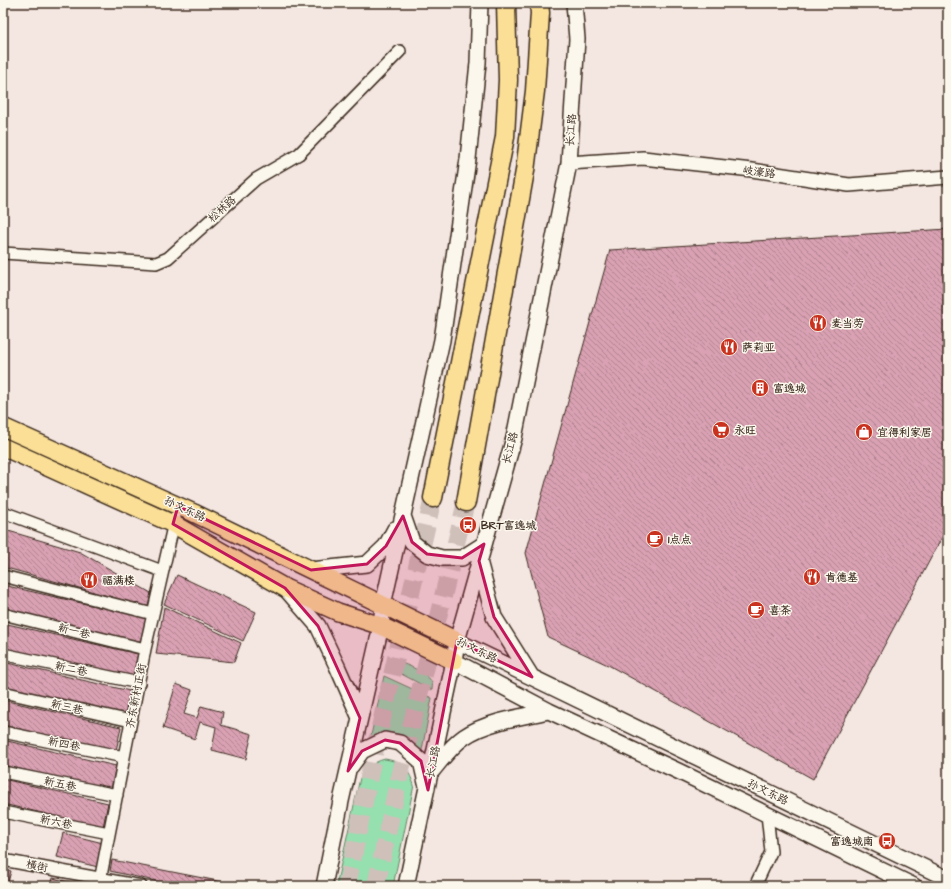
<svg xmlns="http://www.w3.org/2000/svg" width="951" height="889" viewBox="0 0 951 889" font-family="'Architects Daughter','LXGW WenKai TC',sans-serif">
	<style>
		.green { fill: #96dfae; stroke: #688466 }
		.building { fill: url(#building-back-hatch); stroke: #3b2a1e }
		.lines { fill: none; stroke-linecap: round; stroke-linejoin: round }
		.trunk-tunnel { stroke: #cfc0ba; stroke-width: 18; stroke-dasharray: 18 9; stroke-linecap: butt }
		.minor-casing { stroke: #3b2a1e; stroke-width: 14 }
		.tertiary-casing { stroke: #3b2a1e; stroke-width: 16 }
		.secondary-casing { stroke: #3b2a1e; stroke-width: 18 }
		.primary-casing { stroke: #3b2a1e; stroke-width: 20 }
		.trunk-casing { stroke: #3b2a1e; stroke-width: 21 }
		.minor { stroke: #fbf7ec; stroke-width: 11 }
		.tertiary { stroke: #fbf7ec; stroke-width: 13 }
		.secondary { stroke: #fbf7ec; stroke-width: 15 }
		.primary { stroke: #fbdf96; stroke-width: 17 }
		.trunk { stroke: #fbdf96; stroke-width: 18 }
		.marked { fill: #c2185b; fill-opacity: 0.2; stroke: #c2185b; stroke-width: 3; stroke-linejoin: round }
		.labels { text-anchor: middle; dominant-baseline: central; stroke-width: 3; stroke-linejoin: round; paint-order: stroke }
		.street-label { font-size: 11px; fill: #3b2a1e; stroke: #fbf7ec }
		.poi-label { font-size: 11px; font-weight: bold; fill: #3b2a1e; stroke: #fbf7ec; text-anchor: start }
	</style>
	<defs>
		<pattern id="building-back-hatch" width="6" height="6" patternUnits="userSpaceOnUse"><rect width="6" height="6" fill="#d9a1b3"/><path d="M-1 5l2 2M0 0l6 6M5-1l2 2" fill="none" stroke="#b18391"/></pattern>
	</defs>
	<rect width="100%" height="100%" fill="#f4e6e1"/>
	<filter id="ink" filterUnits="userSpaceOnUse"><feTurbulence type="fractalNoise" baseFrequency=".025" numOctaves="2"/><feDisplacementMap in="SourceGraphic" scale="8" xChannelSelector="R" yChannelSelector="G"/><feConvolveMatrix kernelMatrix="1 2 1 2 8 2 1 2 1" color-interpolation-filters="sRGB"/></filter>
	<g filter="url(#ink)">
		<path class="green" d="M 394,661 C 404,663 429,673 432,683 C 433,684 432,689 432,690 L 386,666 Z
			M 384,676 L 432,698 L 421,755 C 399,731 401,733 370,740 Z
			M 385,759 C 402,762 408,768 414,785 L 393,886 L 336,886 L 360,778 C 367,768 373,762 385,759 Z"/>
		<path class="building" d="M 948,229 L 948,526 L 813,779 L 610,666 L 548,637 L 526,553 L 610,250 Z
			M 5,530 L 80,552 L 151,593 L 148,607 L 3,567 L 3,538 Z
			M 177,575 L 256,612 L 243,641 L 164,604 Z
			M 3,585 L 147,618 L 142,642 L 3,610 Z
			M 164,607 L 241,643 L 234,662 L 156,654 Z
			M 3,623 L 138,654 L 133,677 L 3,648 Z
			M 3,662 L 130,691 L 125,714 L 3,686 Z
			M 176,684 L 192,690 L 184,714 L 197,718 L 201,706 L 223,712 L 221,725 L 252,734 L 246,759 L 212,750 L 216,727 L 200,722 L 195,739 L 163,728 Z
			M 3,700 L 121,727 L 116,751 L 3,725 Z
			M 3,740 L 116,766 L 111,790 L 3,765 Z
			M 3,779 L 108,803 L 103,827 L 3,804 Z
			M 63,833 L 103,843 L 98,867 L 57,857 Z
			M 112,860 L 243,886 L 177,886 L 110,871 Z
			M 3,869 L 11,871 L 7,886 L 3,886 Z
			M 53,878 L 85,886 L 51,886 Z"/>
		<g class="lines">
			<path class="trunk-tunnel" d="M 347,886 L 372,762 L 433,498
				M 376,886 L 400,773 L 466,502"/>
			<defs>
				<path id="minor" d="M 3,253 L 156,263 L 168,258 L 256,179 L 299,154 L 400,51
					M 3,512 L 162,571
					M 3,576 L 153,614
					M 3,614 L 145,649
					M 3,654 L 139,683
					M 3,692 L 131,721
					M 3,732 L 124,757
					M 3,772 L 117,795
					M 3,812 L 109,833
					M 3,860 L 141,886
					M 99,886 L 145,649 L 175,518
					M 755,886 L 771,852 L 767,814"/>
				<path id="tertiary" d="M 569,163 L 643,158 L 752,170 L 849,185 L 948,177"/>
				<path id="secondary" d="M 403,516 L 412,542 L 427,554 L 442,558 L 462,558 L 484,544
					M 479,561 L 494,617 L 531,676
					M 311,570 L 367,564 L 386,546 L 395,529
					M 285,588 L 318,626 L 337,666 L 360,718
					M 457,641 L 948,879
					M 454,661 L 549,711 L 680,772 L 914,886
					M 351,766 L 362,751 L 385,740 L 400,743 L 421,761 L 426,783
					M 432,771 C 442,759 451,746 464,737 C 485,722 524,716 549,711
					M 324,886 L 341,801 L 381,626 L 383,605 L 442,340 L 468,159 L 478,63 L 480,3
					M 406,886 L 454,661 L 457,641 L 514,438 L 569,163 L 577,39 L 574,3"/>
				<path id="primary" d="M 3,427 L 194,513 L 457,641
					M 3,447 L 173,524 L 285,588 L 338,612 L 381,626 L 454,661"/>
				<path id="trunk" d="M 433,498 L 505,137 L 508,80 L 506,3
					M 466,502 L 525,171 L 535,91 L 540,13 L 539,3"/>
			</defs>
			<use href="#minor" class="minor-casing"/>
			<use href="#tertiary" class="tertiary-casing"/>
			<use href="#secondary" class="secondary-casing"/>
			<use href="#primary" class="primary-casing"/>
			<use href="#trunk" class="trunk-casing"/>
			<use href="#minor" class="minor"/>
			<use href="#tertiary" class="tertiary"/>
			<use href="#secondary" class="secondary"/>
			<use href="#primary" class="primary"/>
			<use href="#trunk" class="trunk"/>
		</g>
	</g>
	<path class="marked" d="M 178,506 L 311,570 L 367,564 L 386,546 L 403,516 L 412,542 L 427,554 L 462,558 L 484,544 L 479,561 L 494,617 L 532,677 L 457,641 L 428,790 L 421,761 L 400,743 L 385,740 L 362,751 L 348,771 L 360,718 L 318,626 L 285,588 L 173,524 Z"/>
	<defs>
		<symbol id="restaurant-disc" viewBox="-11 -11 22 22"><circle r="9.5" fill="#c8321e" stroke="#fbf7ec"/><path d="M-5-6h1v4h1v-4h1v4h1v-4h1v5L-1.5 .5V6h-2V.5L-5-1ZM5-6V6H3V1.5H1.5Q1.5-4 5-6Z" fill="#fff"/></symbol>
		<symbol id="building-disc" viewBox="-11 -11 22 22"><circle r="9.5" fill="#c8321e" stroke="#fbf7ec"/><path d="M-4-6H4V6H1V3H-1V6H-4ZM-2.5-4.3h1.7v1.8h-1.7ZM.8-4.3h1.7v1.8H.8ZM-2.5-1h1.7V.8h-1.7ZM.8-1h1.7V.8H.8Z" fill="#fff"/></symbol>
		<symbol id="supermarket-disc" viewBox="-11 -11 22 22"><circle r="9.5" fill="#c8321e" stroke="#fbf7ec"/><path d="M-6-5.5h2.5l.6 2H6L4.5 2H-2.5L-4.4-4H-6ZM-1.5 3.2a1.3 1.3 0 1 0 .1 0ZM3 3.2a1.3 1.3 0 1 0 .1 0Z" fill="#fff"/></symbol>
		<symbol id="shop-disc" viewBox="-11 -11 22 22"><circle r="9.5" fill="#c8321e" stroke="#fbf7ec"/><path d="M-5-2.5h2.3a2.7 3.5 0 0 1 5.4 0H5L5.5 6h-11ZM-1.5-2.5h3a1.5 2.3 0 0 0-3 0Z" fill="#fff"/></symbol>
		<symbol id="bus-disc" viewBox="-11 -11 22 22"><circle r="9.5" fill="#c8321e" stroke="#fbf7ec"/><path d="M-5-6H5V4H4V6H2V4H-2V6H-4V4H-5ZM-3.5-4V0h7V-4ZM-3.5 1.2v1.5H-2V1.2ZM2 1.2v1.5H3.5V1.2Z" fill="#fff"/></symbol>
		<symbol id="cafe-disc" viewBox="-11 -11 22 22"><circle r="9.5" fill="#c8321e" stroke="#fbf7ec"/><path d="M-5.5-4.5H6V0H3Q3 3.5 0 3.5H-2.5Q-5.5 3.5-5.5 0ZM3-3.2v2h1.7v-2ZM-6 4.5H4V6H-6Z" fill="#fff"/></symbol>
	</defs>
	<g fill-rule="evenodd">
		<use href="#restaurant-disc" x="808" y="313" width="20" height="20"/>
		<use href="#restaurant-disc" x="719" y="337" width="20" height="20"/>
		<use href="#building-disc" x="750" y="378" width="20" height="20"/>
		<use href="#supermarket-disc" x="711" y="420" width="20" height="20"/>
		<use href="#shop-disc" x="854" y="422" width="20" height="20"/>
		<use href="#bus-disc" x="458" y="515" width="20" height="20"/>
		<use href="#cafe-disc" x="645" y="529" width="20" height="20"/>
		<use href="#restaurant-disc" x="802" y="567" width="20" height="20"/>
		<use href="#restaurant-disc" x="79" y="570" width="20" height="20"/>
		<use href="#cafe-disc" x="746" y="600" width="20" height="20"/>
		<use href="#bus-disc" x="877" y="831" width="20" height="20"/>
	</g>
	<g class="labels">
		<g class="street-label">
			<text transform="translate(571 130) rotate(-86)">长江路</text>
			<text transform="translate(759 172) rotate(8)">岐濠路</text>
			<text transform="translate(222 209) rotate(-42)">松林路</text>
			<text transform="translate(510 448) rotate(-75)">长江路</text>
			<text transform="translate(185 509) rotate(25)">孙文东路</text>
			<text transform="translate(74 631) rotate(14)">新一巷</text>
			<text transform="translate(477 650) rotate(26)">孙文东路</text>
			<text transform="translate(71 669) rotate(12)">新二巷</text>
			<text transform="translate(136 696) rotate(-79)">齐东新村正街</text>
			<text transform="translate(67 707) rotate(13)">新三巷</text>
			<text transform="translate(64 744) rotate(11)">新四巷</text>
			<text transform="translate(433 762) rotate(-79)">长江路</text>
			<text transform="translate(60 784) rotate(12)">新五巷</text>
			<text transform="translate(768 792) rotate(26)">孙文东路</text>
			<text transform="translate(56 822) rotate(11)">新六巷</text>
			<text transform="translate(37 866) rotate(11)">横街</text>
		</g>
		<g class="poi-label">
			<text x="831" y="323">麦当劳</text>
			<text x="742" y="347">萨莉亚</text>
			<text x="773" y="388">富逸城</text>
			<text x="734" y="430">永旺</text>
			<text x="877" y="432">宜得利家居</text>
			<text x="481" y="525">BRT富逸城</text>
			<text x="668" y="539">1点点</text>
			<text x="825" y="577">肯德基</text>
			<text x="102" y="580">福满楼</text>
			<text x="769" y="610">喜茶</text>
			<text x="874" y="841" text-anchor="end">富逸城南</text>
		</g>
	</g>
	<rect width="951" height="889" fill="none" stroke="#fbf7ec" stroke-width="16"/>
	<rect x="8" y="8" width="935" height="873" fill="none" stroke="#3b2a1e" stroke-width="1.5" filter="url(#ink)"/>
</svg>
